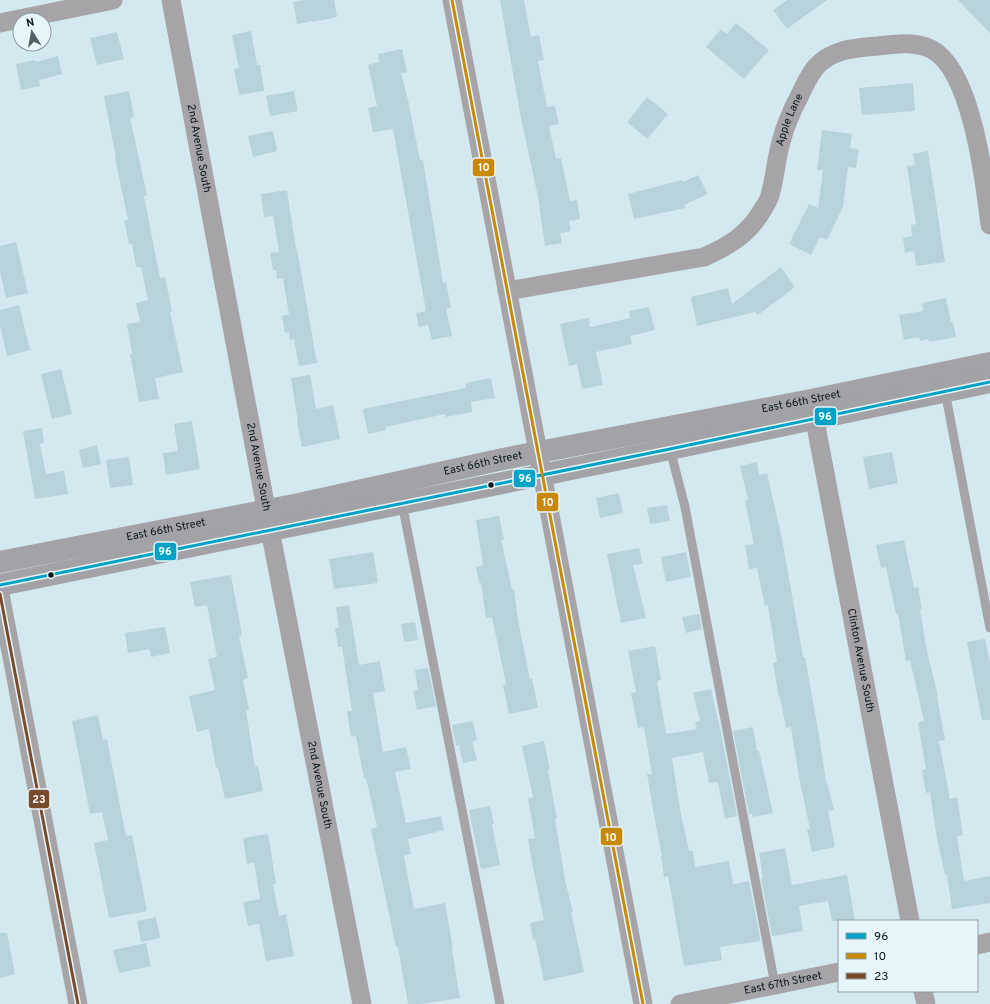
<svg xmlns="http://www.w3.org/2000/svg" width="990" height="1004" viewBox="0 0 990 1004" font-family="Overpass,sans-serif">
	<style>
		.building { fill: #b8d2db }
		.lines { fill: none; stroke-linecap: round; stroke-linejoin: round }
		.lane { stroke: #a6a4a6; stroke-width: 9 }
		.street { stroke: #a6a4a6; stroke-width: 19 }
		.secondary { stroke: #a3a3a7; stroke-width: 22 }
		.bus-1-casing { stroke: #e7f6fb; stroke-width: 6 }
		.bus-2-casing { stroke: #e7f6fb; stroke-width: 6 }
		.bus-3-casing { stroke: #e7f6fb; stroke-width: 6 }
		.bus-1 { stroke: #00a2c5; stroke-width: 3 }
		.bus-2 { stroke: #c78906; stroke-width: 3 }
		.bus-3 { stroke: #7a4b2a; stroke-width: 3 }
		.bus-dot { fill: #09171c; stroke: #e7f6fb; stroke-width: 1.5 }
		.labels { text-anchor: middle; dominant-baseline: central; stroke-width: 4; stroke-linejoin: round; paint-order: stroke }
		.street-label { font-size: 11px; fill: #09171c; stroke: #e7f6fb }
		.line-badge { stroke: #e7f6fb; stroke-width: 1.5 }
		.badge-label { font-size: 11px; text-anchor: middle; font-weight: bold; fill: #fff }
	</style>
	<rect width="100%" height="100%" fill="#d4e8ef"/>
	<path class="building" d="M 305,0 L 334,0 L 337,17 L 313,22 L 312,21 L 297,24 L 293,2 Z
		M 500,0 L 524,0 L 531,37 L 539,35 L 544,60 L 538,61 L 547,107 L 555,106 L 559,124 L 549,126 L 556,159 L 561,158 L 570,201 L 577,200 L 580,219 L 569,221 L 571,231 L 560,233 L 562,243 L 545,246 L 538,197 L 520,113 Z
		M 787,0 L 827,0 L 787,29 L 773,10 Z
		M 958,0 L 990,0 L 990,33 Z
		M 736,23 L 769,50 L 744,79 L 706,47 L 721,29 L 727,34 Z
		M 251,31 L 257,65 L 260,65 L 264,91 L 239,95 L 234,69 L 239,68 L 232,35 Z
		M 117,32 L 124,59 L 97,65 L 90,38 Z
		M 402,49 L 407,72 L 401,73 L 408,100 L 420,160 L 423,160 L 443,283 L 446,282 L 451,308 L 446,309 L 452,336 L 432,340 L 428,325 L 419,327 L 416,313 L 426,311 L 393,129 L 373,132 L 368,108 L 377,106 L 368,65 L 379,62 L 378,54 Z
		M 58,56 L 62,74 L 39,80 L 40,86 L 21,90 L 16,64 L 35,60 L 36,62 Z
		M 913,83 L 915,111 L 862,115 L 859,88 Z
		M 129,91 L 134,117 L 130,118 L 147,195 L 144,196 L 160,278 L 165,277 L 172,311 L 170,312 L 183,372 L 155,378 L 159,399 L 139,402 L 130,354 L 132,354 L 127,324 L 140,322 L 136,303 L 148,300 L 141,267 L 136,267 L 132,244 L 129,244 L 124,220 L 128,220 L 115,158 L 116,158 L 104,96 Z
		M 294,91 L 298,111 L 270,116 L 266,96 Z
		M 647,97 L 668,114 L 647,139 L 627,122 Z
		M 822,130 L 852,134 L 850,148 L 859,149 L 856,168 L 848,167 L 843,207 L 827,240 L 820,237 L 811,255 L 789,244 L 809,204 L 818,208 L 823,170 L 817,170 Z
		M 273,131 L 277,151 L 253,157 L 248,136 Z
		M 928,151 L 945,262 L 916,266 L 914,251 L 905,253 L 903,238 L 912,236 L 911,225 L 916,224 L 907,166 L 915,165 L 913,154 Z
		M 698,175 L 708,194 L 684,205 L 685,208 L 634,219 L 628,194 L 682,180 L 683,182 Z
		M 287,190 L 296,249 L 297,249 L 317,363 L 299,366 L 294,339 L 290,340 L 289,332 L 285,333 L 282,316 L 289,314 L 283,278 L 277,279 L 276,270 L 273,270 L 270,253 L 279,252 L 273,216 L 264,217 L 261,194 Z
		M 16,242 L 28,293 L 6,298 L 0,272 L 0,246 Z
		M 781,267 L 795,287 L 758,315 L 755,312 L 697,326 L 691,297 L 728,288 L 732,304 Z
		M 946,298 L 951,322 L 953,322 L 956,337 L 929,342 L 928,339 L 920,341 L 919,337 L 904,340 L 899,315 L 923,311 L 922,303 Z
		M 19,305 L 30,350 L 7,356 L 0,325 L 0,310 Z
		M 649,307 L 655,330 L 630,336 L 632,344 L 596,352 L 603,385 L 582,389 L 577,364 L 569,366 L 560,324 L 589,318 L 590,327 L 630,318 L 629,311 Z
		M 61,369 L 72,414 L 52,419 L 41,374 Z
		M 310,375 L 316,409 L 333,405 L 340,439 L 302,447 L 297,422 L 298,422 L 291,378 Z
		M 491,378 L 495,398 L 471,402 L 472,412 L 446,417 L 445,414 L 386,427 L 386,430 L 368,434 L 363,409 L 466,388 L 466,383 Z
		M 192,421 L 200,469 L 166,475 L 163,453 L 178,451 L 174,424 Z
		M 42,428 L 44,443 L 40,444 L 46,474 L 64,471 L 68,494 L 35,499 L 23,431 Z
		M 97,445 L 101,464 L 83,468 L 79,450 Z
		M 892,452 L 898,483 L 869,489 L 863,457 Z
		M 129,457 L 133,485 L 110,488 L 106,460 Z
		M 757,462 L 759,475 L 767,473 L 782,539 L 803,657 L 805,657 L 820,741 L 826,782 L 827,782 L 834,810 L 828,811 L 835,847 L 812,852 L 807,829 L 810,829 L 799,777 L 791,727 L 786,728 L 780,697 L 779,698 L 773,663 L 777,662 L 768,605 L 765,606 L 757,568 L 749,569 L 745,545 L 754,544 L 745,501 L 748,500 L 740,466 Z
		M 619,493 L 623,513 L 600,518 L 596,498 Z
		M 667,505 L 670,521 L 650,524 L 647,508 Z
		M 499,516 L 504,540 L 501,540 L 512,589 L 514,589 L 518,620 L 530,679 L 532,678 L 538,708 L 509,714 L 503,685 L 506,684 L 492,617 L 486,618 L 481,583 L 479,583 L 476,567 L 483,565 L 476,520 Z
		M 904,540 L 914,588 L 918,587 L 922,609 L 920,609 L 926,647 L 938,696 L 937,697 L 945,740 L 939,741 L 950,799 L 957,797 L 963,835 L 957,836 L 964,881 L 990,876 L 990,903 L 952,909 L 947,875 L 945,875 L 937,839 L 930,792 L 926,793 L 922,770 L 926,769 L 918,722 L 924,721 L 910,660 L 906,661 L 898,614 L 896,614 L 886,567 L 881,568 L 876,545 Z
		M 639,548 L 643,564 L 633,565 L 646,618 L 621,623 L 607,554 Z
		M 373,552 L 378,583 L 334,589 L 329,559 Z
		M 686,552 L 691,577 L 666,582 L 661,557 Z
		M 231,575 L 242,635 L 239,636 L 248,678 L 243,680 L 249,710 L 246,711 L 255,767 L 258,766 L 263,791 L 225,799 L 218,768 L 216,768 L 209,729 L 197,732 L 189,696 L 215,690 L 208,659 L 217,657 L 207,605 L 195,607 L 190,582 Z
		M 349,605 L 359,665 L 380,661 L 385,691 L 373,693 L 383,752 L 406,747 L 411,769 L 395,772 L 406,823 L 441,816 L 444,830 L 408,839 L 411,854 L 404,856 L 414,909 L 445,903 L 453,949 L 452,949 L 460,998 L 422,1004 L 408,1004 L 398,947 L 396,947 L 371,829 L 377,827 L 366,778 L 364,778 L 356,736 L 351,737 L 347,711 L 352,711 L 342,647 L 338,647 L 335,628 L 339,628 L 336,607 Z
		M 699,614 L 702,629 L 686,633 L 682,617 Z
		M 415,622 L 418,640 L 404,642 L 401,624 Z
		M 165,627 L 170,653 L 151,657 L 149,649 L 128,653 L 125,633 Z
		M 985,639 L 990,662 L 990,720 L 982,720 L 967,642 Z
		M 655,646 L 661,680 L 657,681 L 666,734 L 697,729 L 695,722 L 700,721 L 693,693 L 711,689 L 721,733 L 737,816 L 725,819 L 718,782 L 709,783 L 703,752 L 672,758 L 680,809 L 689,851 L 693,851 L 695,867 L 729,861 L 733,884 L 749,881 L 760,938 L 760,941 L 720,947 L 722,960 L 684,966 L 668,876 L 664,877 L 661,856 L 662,856 L 655,821 L 647,774 L 652,774 L 644,727 L 638,728 L 631,693 L 636,692 L 628,651 Z
		M 428,668 L 436,706 L 417,710 L 413,691 L 418,690 L 415,670 Z
		M 98,715 L 103,740 L 107,739 L 126,836 L 132,835 L 147,911 L 109,918 L 94,843 L 108,840 L 102,812 L 90,814 L 72,721 Z
		M 473,721 L 477,740 L 472,742 L 477,760 L 463,763 L 459,745 L 456,746 L 452,725 Z
		M 753,727 L 757,751 L 759,751 L 773,813 L 753,817 L 752,814 L 749,814 L 733,731 Z
		M 544,741 L 550,770 L 548,770 L 557,819 L 555,819 L 565,880 L 573,912 L 571,912 L 584,972 L 544,981 L 535,939 L 533,940 L 530,923 L 544,920 L 534,873 L 528,839 L 535,838 L 528,798 L 533,797 L 522,746 Z
		M 490,806 L 494,824 L 492,824 L 500,865 L 481,869 L 469,810 Z
		M 268,834 L 276,884 L 273,884 L 279,916 L 286,914 L 294,956 L 266,961 L 259,924 L 248,926 L 243,902 L 260,899 L 254,862 L 247,864 L 243,838 Z
		M 785,848 L 792,885 L 847,875 L 855,921 L 832,921 L 828,901 L 799,906 L 803,931 L 772,936 L 761,879 L 763,878 L 759,853 Z
		M 156,917 L 160,938 L 141,942 L 137,921 Z
		M 0,933 L 7,933 L 15,974 L 0,978 Z
		M 146,943 L 151,966 L 119,973 L 113,950 Z"/>
	<g class="lines">
		<path class="lane" d="M 945,391 L 990,628
			M 670,449 L 685,507 L 775,985
			M 402,503 L 500,1004"/>
		<g class="street">
			<path id="s1" d="M 171,0 L 270,530 L 362,1004"/>
			<path d="M 452,0 L 643,1004"/>
			<path d="M 0,23 L 113,0"/>
			<path id="s2" d="M 507,291 L 704,257 C 729,246 749,234 763,209 C 766,204 769,200 770,195 C 775,178 776,160 781,142 C 785,126 792,110 800,95 C 804,86 809,76 815,68 C 831,49 855,48 878,46 C 896,44 914,41 931,49 C 972,69 985,183 990,225"/>
			<path id="s3" d="M 812,405 L 910,921"/>
			<path d="M 0,594 L 78,1004"/>
			<path d="M 977,945 L 990,942"/>
			<path d="M 923,991 L 926,1004"/>
			<path id="s4" d="M 680,1004 L 839,972"/>
		</g>
		<g class="secondary">
			<path id="s5" d="M 0,562 L 299,504 L 503,459 L 811,400 L 990,363"/>
			<path d="M 0,585 L 670,449 L 990,382"/>
		</g>
		<defs>
			<path id="bus-1" d="M 0,585 L 670,449 L 990,382"/>
			<path id="bus-2" d="M 452,0 L 643,1004"/>
			<path id="bus-3" d="M 0,594 L 78,1004"/>
		</defs>
		<use href="#bus-1" class="bus-1-casing"/>
		<use href="#bus-2" class="bus-2-casing"/>
		<use href="#bus-3" class="bus-3-casing"/>
		<use href="#bus-1" class="bus-1"/>
		<use href="#bus-2" class="bus-2"/>
		<use href="#bus-3" class="bus-3"/>
	</g>
	<g class="bus-dot">
		<circle cx="491" cy="485" r="3.5"/>
		<circle cx="51" cy="575" r="3.5"/>
	</g>
	<g class="labels">
		<g class="street-label">
			<text stroke="none"><textPath href="#s2" startOffset="371">Apple Lane</textPath></text>
			<text stroke="none"><textPath href="#s1" startOffset="151">2nd Avenue South</textPath></text>
			<text stroke="none"><textPath href="#s5" startOffset="817">East 66th Street</textPath></text>
			<text stroke="none"><textPath href="#s5" startOffset="493">East 66th Street</textPath></text>
			<text stroke="none"><textPath href="#s1" startOffset="475">2nd Avenue South</textPath></text>
			<text stroke="none"><textPath href="#s5" startOffset="169">East 66th Street</textPath></text>
			<text stroke="none"><textPath href="#s3" startOffset="260">Clinton Avenue South</textPath></text>
			<text stroke="none"><textPath href="#s1" startOffset="799">2nd Avenue South</textPath></text>
			<text stroke="none"><textPath href="#s4" startOffset="105">East 67th Street</textPath></text>
		</g>
	</g>
	<g class="line-badge">
		<rect x="472" y="158" width="23" height="19" rx="4" fill="#c78906"/>
		<rect x="814" y="407" width="23" height="19" rx="4" fill="#00a2c5"/>
		<rect x="513" y="469" width="23" height="19" rx="4" fill="#00a2c5"/>
		<rect x="536" y="492" width="23" height="20" rx="4" fill="#c78906"/>
		<rect x="154" y="542" width="23" height="19" rx="4" fill="#00a2c5"/>
		<rect x="28" y="789" width="22" height="20" rx="4" fill="#7a4b2a"/>
		<rect x="600" y="827" width="23" height="19" rx="4" fill="#c78906"/>
	</g>
	<g class="badge-label">
		<text x="484" y="171">10</text>
		<text x="825" y="420">96</text>
		<text x="525" y="482">96</text>
		<text x="548" y="506">10</text>
		<text x="165" y="555">96</text>
		<text x="39" y="803">23</text>
		<text x="611" y="841">10</text>
	</g>
	<rect x="838" y="920" width="140" height="72" fill="#e7f6fb" stroke="#8e9da2"/>
	<rect x="846" y="933" width="20" height="6" fill="#00a2c5" stroke="#8e9da2"/>
	<text x="874" y="940" font-size="12" fill="#09171c">96</text>
	<rect x="846" y="953" width="20" height="6" fill="#c78906" stroke="#8e9da2"/>
	<text x="874" y="960" font-size="12" fill="#09171c">10</text>
	<rect x="846" y="973" width="20" height="6" fill="#7a4b2a" stroke="#8e9da2"/>
	<text x="874" y="980" font-size="12" fill="#09171c">23</text>
	<g transform="translate(32 32) rotate(349)"><circle r="19" fill="#e7f6fb" stroke="#8e9da2"/>
	<path d="M0-3L7 15L0 10L-7 15Z" fill="#506066"/>
	<text y="-6" font-size="11" font-weight="bold" text-anchor="middle" fill="#09171c">N</text>
	</g>
</svg>
